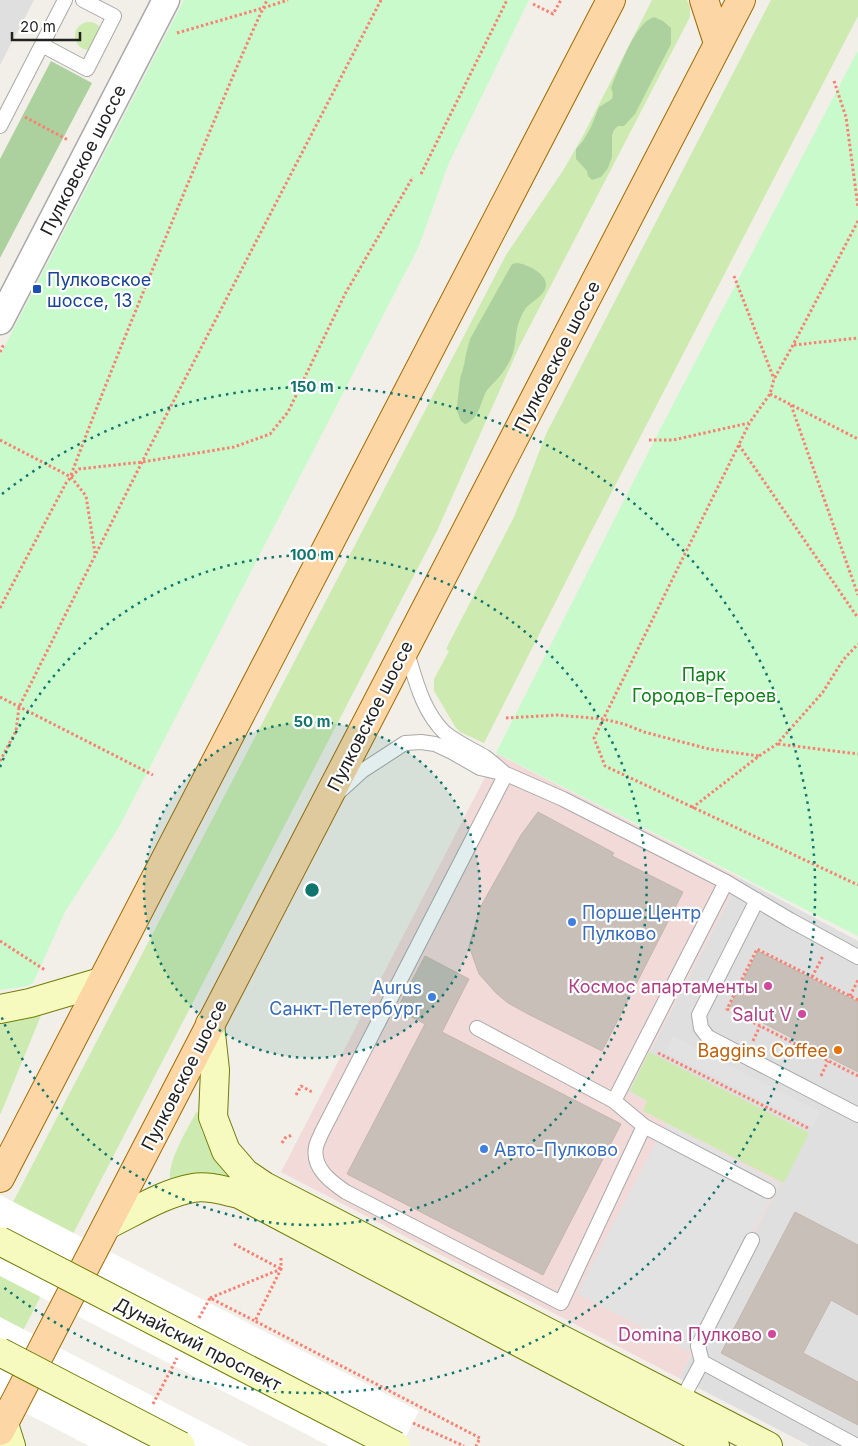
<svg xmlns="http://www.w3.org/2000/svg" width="858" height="1446" viewBox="0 0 858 1446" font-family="Inter,sans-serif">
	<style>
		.residential { fill: #e0dfdf }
		.commercial { fill: #f2dad9 }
		.grass { fill: #cdebb0 }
		.forest { fill: #add19e }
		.park { fill: #c8facc }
		.parking { fill: #e2e2e2 }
		.pier { fill: #fff }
		.building { fill: #c7bfb8; stroke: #c4b6ab }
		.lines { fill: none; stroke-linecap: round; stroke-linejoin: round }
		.lane-casing { stroke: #a9a9a9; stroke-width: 16 }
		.street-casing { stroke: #a9a9a9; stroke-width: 29 }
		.secondary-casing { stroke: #707d05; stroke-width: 30 }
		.primary-casing { stroke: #a06b00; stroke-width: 30 }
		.path { stroke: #fa8072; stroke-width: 3; stroke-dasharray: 2.5 2.5; stroke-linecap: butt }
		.lane { stroke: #fff; stroke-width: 14 }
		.street { stroke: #fff; stroke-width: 26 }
		.secondary { stroke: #f7fabf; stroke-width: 28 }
		.primary { stroke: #fcd6a4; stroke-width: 28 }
		.secondary-bridge-casing { stroke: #707d05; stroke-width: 30; stroke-linecap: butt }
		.secondary-bridge { stroke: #f7fabf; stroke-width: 28 }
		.ring { fill: none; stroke: #0f766e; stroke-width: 2.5; stroke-dasharray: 2.5 5 }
		.transit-dot { fill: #1a4fb4; stroke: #fff; stroke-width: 2 }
		.shop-dot { fill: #3f7fe0; stroke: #fff; stroke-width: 2 }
		.hotel-dot { fill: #d1479c; stroke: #fff; stroke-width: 2 }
		.food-dot { fill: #e8710a; stroke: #fff; stroke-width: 2 }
		.labels { text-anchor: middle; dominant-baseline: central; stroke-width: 4.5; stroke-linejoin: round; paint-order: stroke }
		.street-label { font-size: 18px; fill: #222; stroke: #fff }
		.transit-label { font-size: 18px; fill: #164399; stroke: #fff; text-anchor: start }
		.park-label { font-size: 18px; fill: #0c8416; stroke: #fff }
		.shop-label { font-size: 18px; fill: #366cbe; stroke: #fff; text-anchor: start }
		.hotel-label { font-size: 18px; fill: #b23c85; stroke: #fff; text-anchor: end }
		.food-label { font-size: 18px; fill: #c56008; stroke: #fff; text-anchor: end }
		.centre { fill: #0f766e; stroke: #fff; stroke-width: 2.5 }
		.ring-label { font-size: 15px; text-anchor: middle; font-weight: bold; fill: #0f766e; stroke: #fff; stroke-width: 4.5; stroke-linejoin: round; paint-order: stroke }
	</style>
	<rect width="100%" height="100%" fill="#f2efe9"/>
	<path class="residential" d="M 0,0 L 34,0 L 0,65 Z
		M 740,878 L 858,941 L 858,1446 L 810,1446 L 679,1378 L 784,1176 L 629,1092 Z"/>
	<path class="commercial" d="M 497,754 L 740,878 L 629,1092 L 784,1176 L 679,1378 L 281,1172 Z"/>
	<path class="grass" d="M 652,0 L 687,0 L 690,8 L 690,17 L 519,347 L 437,531 L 0,1375 L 0,1227 L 506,255 L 564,169 L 584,134 Z
		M 771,0 L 858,0 L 858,16 L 590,534 L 484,743 L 460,732 L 456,728 L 434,691 L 434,679 L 449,651 L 446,649 L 514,517 L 546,434 Z
		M75 36a14 14 0 1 1 28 0a14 14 0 1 1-28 0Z
		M 42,1013 L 1,1113 L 0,1114 L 0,1017 Z
		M 649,1052 L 809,1133 L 784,1183 L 643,1111 L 647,1101 L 630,1091 Z
		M 197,1111 L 202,1132 L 218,1160 L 239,1180 C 223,1177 207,1172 190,1174 C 184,1175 177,1177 170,1178 C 168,1161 188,1127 197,1111 Z"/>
	<path class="forest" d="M 654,17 L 663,21 L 671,28 L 671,44 L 635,114 L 624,126 L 618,126 L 614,130 L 612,135 L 612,157 L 608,168 L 601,177 L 592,180 L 588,176 L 587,171 L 576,159 L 576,149 L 583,141 L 591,127 L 599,107 L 612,99 L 613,94 L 611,88 C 618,71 635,22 654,17 Z
		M 51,61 L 92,83 L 0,258 L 0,159 Z
		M 517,263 C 527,264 546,273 546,285 C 546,295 532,301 526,308 C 522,313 520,319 518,325 C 515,335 516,346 512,356 C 509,363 505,370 500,376 C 496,381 491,385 487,390 C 480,402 480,419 465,424 L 461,421 L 457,411 L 457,406 L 460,379 L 464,365 L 466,354 L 470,339 L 512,264 Z"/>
	<path class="park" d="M 184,0 L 529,0 L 448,165 L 419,246 L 119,827 L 65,912 L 33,983 L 27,986 L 0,990 L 0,355 Z
		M 858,50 L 858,936 L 496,753 L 656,437 Z"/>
	<path class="parking" d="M 673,1036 L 820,1112 L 813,1127 L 665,1052 Z
		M 666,1123 L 779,1183 L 689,1352 L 577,1293 Z"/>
	<path class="pier" d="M 0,1195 L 419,1411 L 401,1446 L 329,1446 L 0,1276 Z
		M 0,1317 L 249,1446 L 89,1446 L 0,1400 Z"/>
	<path class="building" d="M 538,812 L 614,853 L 612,856 L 683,892 L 602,1051 L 528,1014 L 508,1003 L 496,993 L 479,974 L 469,946 L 481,906 L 521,835 Z
		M 758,951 L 858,1002 L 858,1072 L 730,1006 Z
		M 425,956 L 469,979 L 442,1032 L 621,1124 L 543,1275 L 347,1174 L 425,1024 L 397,1009 Z
		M 795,1212 L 858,1245 L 858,1315 L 831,1300 L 803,1353 L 858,1382 L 858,1425 L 721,1353 Z"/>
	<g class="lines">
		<defs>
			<path id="lane" d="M 42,45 L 87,69 L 114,16 L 83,0
				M 0,126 L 65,0
				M 406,649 C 415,678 422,711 445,733 C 457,743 472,749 485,757 C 491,761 497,767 503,772
				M 506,774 L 322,1132 C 320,1137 317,1142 316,1147 C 312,1168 331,1182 346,1192 L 561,1303 L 644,1126
				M 340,791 L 362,771 L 405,743 L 421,742 L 435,744 L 452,752 L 480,768 L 506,774 L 563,799 L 726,882 L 790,920 L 858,957
				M 757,900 L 699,1015 L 701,1028 L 708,1037 L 858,1115
				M 477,1028 L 614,1101 L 644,1126 L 768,1191
				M 614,1101 L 726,882
				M 702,1362 L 698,1346 L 752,1240
				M 681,1401 L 702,1362 L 857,1446"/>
			<path id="street" d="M 0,321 L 166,0"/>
			<path id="secondary" d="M 0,1009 L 30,1003 L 101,982
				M 210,1024 L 215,1070 L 213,1117 L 226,1151 L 245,1173 L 264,1186 L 768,1446
				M 107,1225 C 134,1212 164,1193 193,1188 C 208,1185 225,1191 239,1194 L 715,1446
				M 4,1424 L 11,1446"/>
			<path id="primary" d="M 704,0 L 718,43
				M 0,1178 L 611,0
				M 0,1431 L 741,0"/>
		</defs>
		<use href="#lane" class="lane-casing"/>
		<use href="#street" class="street-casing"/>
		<use href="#secondary" class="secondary-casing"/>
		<use href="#primary" class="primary-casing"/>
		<path class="path" d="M 533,4 L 553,14 L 561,0
			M 177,33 L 263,8 L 288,0
			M 834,81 L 846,117 L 858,207
			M 25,117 L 68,140
			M 421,174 L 507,0
			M 858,221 L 793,345 L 774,379 L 770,394 L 750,422 L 594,738 L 605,766 L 858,885
			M 734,276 L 774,379
			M 794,345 L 858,338
			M 0,352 L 4,344
			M 770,394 L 858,439
			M 791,405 L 858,595
			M 0,440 L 71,477 L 86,496 L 95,553
			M 649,440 L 673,440 L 749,423
			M 739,445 L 858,618
			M 71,475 C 107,379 147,283 186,188 C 213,125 238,61 267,0
			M 0,608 L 66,483 L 71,477 L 79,469 L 142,462 L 234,447 L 270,434 L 288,412 L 345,294 L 413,177
			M 0,697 L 153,775
			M 506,718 L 557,715 L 603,719 L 624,724 L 644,732 L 709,749 L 759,756
			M 778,744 L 858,754
			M 0,761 L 16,731 L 19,707 L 142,462 L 381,0
			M 692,808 L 759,756 L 777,744 L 823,692 L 843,660 L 858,644
			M 0,941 L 45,970
			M 812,977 L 823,956
			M 850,996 L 858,980
			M 858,1000 L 757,949 L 727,1009 L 858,1076
			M 753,1041 L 760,1026
			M 658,1053 L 808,1128
			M 788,1059 L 795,1044
			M 821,1076 L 828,1061
			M 296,1095 L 301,1086 L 314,1093
			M 282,1143 L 285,1138 L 292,1135
			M 234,1244 L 281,1269
			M 281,1258 L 281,1269 L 255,1321 L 480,1438 L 476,1446
			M 210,1298 L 281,1269
			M 199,1318 L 210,1298 L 255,1321
			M 153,1404 L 177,1358
			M 413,1423 L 464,1446"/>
		<use href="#lane" class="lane"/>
		<use href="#street" class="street"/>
		<use href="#secondary" class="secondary"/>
		<use href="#primary" class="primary"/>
		<defs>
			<path id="secondary-bridge" d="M 0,1241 L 396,1446
				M 0,1352 L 181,1446"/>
		</defs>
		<use href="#secondary-bridge" class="secondary-bridge-casing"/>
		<use href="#secondary-bridge" class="secondary-bridge"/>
	</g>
	<circle cx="312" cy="890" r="168" fill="#0f766e" fill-opacity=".12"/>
	<g class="ring">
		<circle cx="312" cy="890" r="168"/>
		<path d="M0 767A335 335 0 1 1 0 1013"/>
		<path d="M2 494A503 503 0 1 1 2 1286"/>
	</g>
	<rect class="transit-dot" x="32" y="284" width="10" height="10" rx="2.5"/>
	<g class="shop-dot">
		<circle cx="572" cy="922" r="5"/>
		<circle cx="432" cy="997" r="5"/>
		<circle cx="484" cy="1149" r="5"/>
	</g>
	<g class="hotel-dot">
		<circle cx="768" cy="986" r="5"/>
		<circle cx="802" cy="1014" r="5"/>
		<circle cx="772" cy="1334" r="5"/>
	</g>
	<circle class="food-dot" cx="838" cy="1050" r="5"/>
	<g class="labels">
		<g class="street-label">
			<text transform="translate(83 160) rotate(-63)">Пулковское шоссе</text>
			<text transform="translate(557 356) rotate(-63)">Пулковское шоссе</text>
			<text transform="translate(370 716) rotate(-63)">Пулковское шоссе</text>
			<text transform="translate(184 1075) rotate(-63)">Пулковское шоссе</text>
			<text transform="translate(198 1344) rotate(27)">Дунайский проспект</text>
		</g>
		<g class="transit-label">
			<text x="47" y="279">Пулковское<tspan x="47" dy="21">шоссе, 13</tspan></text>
		</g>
		<g class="park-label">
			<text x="704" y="674">Парк<tspan x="704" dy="21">Городов-Героев</tspan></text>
		</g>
		<g class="shop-label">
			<text x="582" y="912">Порше Центр<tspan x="582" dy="21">Пулково</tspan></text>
			<text x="422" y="987" text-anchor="end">Aurus<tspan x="422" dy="21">Санкт-Петербург</tspan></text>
			<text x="494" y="1149">Авто-Пулково</text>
		</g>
		<g class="hotel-label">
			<text x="758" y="986">Космос апартаменты</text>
			<text x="792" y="1014">Salut V</text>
			<text x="762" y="1334">Domina Пулково</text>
		</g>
		<g class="food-label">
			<text x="828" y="1050">Baggins Coffee</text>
		</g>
	</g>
	<circle cx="312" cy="890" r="8" class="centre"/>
	<g class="ring-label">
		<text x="312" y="392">150 m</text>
		<text x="312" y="560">100 m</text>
		<text x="312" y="727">50 m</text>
	</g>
	<path d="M12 32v8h68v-8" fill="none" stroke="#222222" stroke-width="2.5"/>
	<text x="20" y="32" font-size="15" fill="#222222" stroke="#ffffff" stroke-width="4" paint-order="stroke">20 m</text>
</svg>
